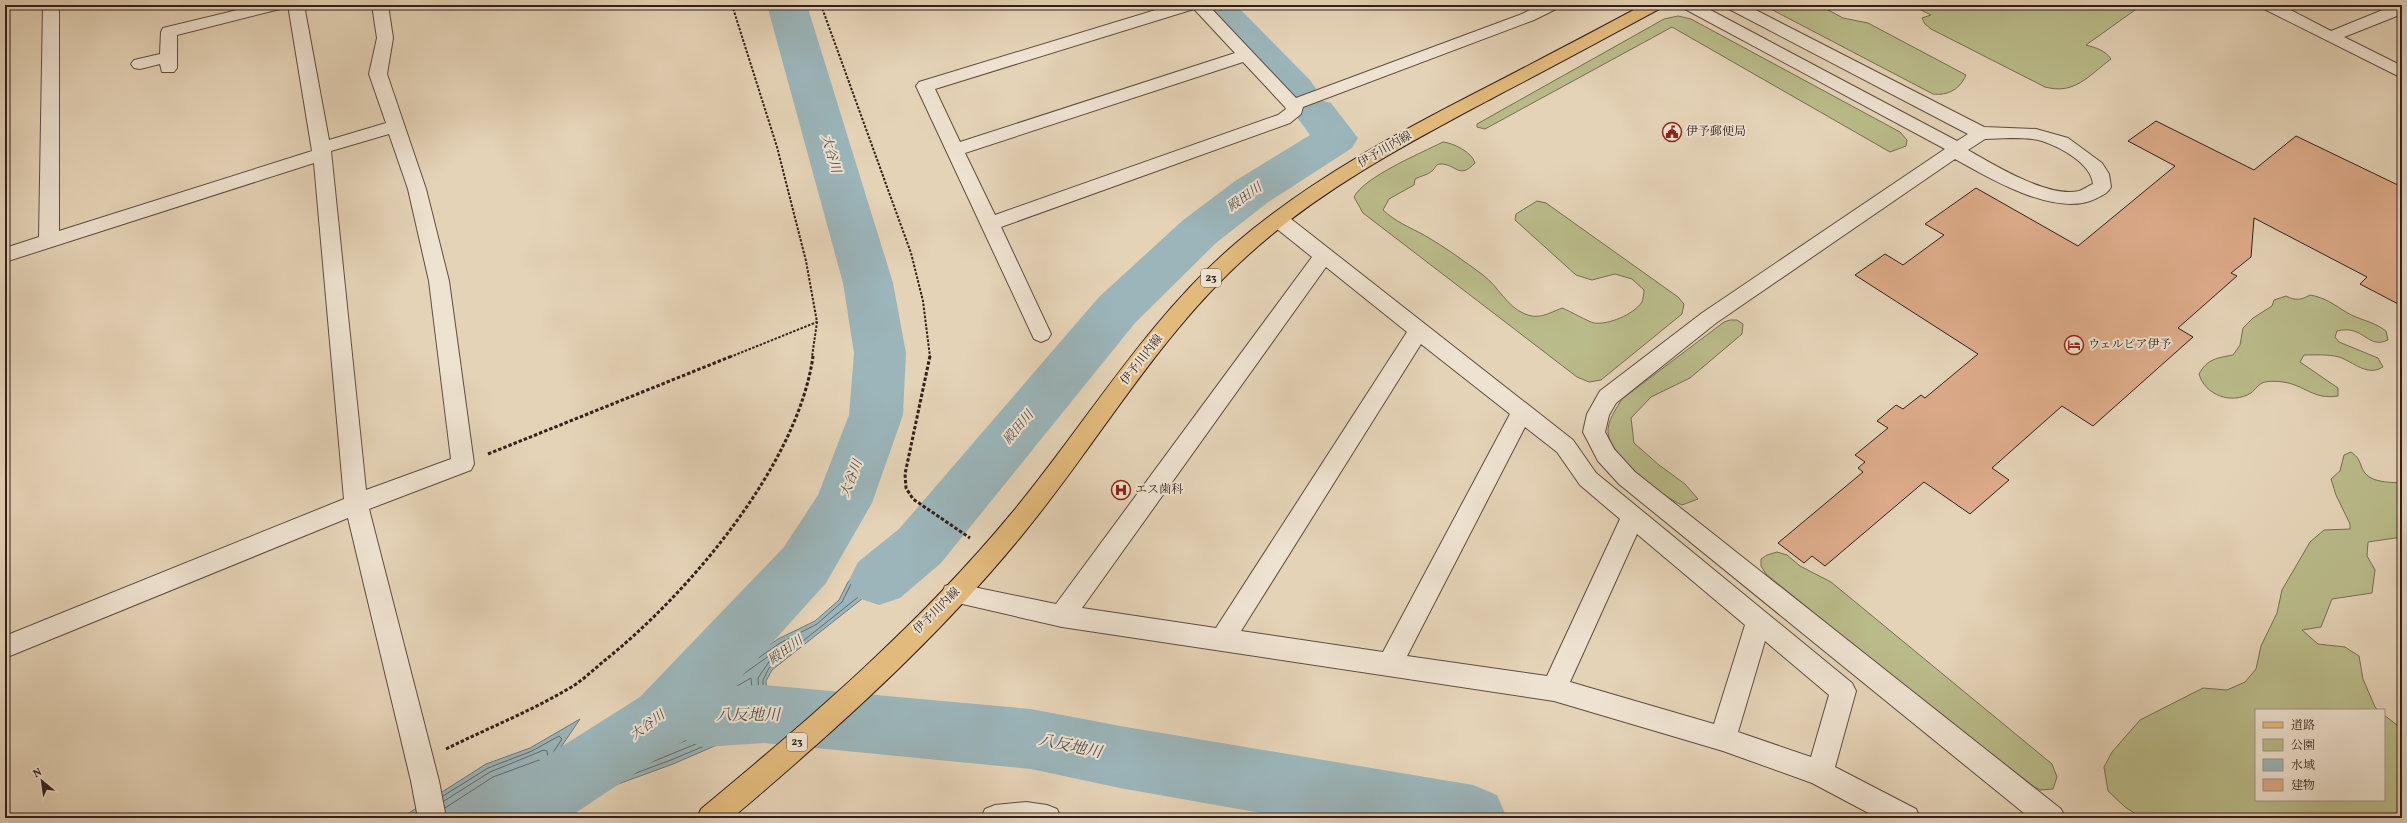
<svg xmlns="http://www.w3.org/2000/svg" width="2407" height="823" viewBox="0 0 2407 823" font-family="Vollkorn,'Noto Serif JP',serif">
	<style>
		.green { fill: #babb8a; stroke: #766e52 }
		.water { fill: #9bb5ba; stroke: #71797a }
		.lines { fill: none; stroke-linecap: round; stroke-linejoin: round }
		.shore { stroke: #666a6a; stroke-width: 1 }
		.river { fill: #9bb5ba; fill-rule: evenodd }
		.building { fill: #ddab8a; stroke: #32201a }
		.minor-casing { stroke: #5f4d41; stroke-width: 2 }
		.major-casing { stroke: #32201a; stroke-width: 2 }
		.path-far1 { stroke: #32201a; stroke-width: 2; stroke-dasharray: 2.5 1.5; stroke-linecap: butt }
		.path { stroke: #32201a; stroke-width: 3; stroke-dasharray: 3.5 2; stroke-linecap: butt }
		.minor { fill: #eee2d0; fill-rule: evenodd }
		.major { fill: #e2ba7c; fill-rule: evenodd }
		.labels { text-anchor: middle; dominant-baseline: central; stroke-width: 4; stroke-linejoin: round; paint-order: stroke }
		.shield { fill: #eee2d0; stroke: #6a5a51; stroke-width: 1 }
		.shield-label { font-size: 11px; font-weight: bold; fill: #32201a }
		.poi-label { font-size: 12px; fill: #32201a; stroke: #eee2d0; text-anchor: start }
		.street-label { font-size: 12px; fill: #32201a; stroke: #eee2d0 }
		.water-label { font-size: 13px; font-style: italic; fill: #524d4a; stroke: #eee2d0 }
		.near-water-label { font-size: 16px; font-style: italic; fill: #524d4a; stroke: #eee2d0 }
	</style>
	<rect width="100%" height="100%" fill="#e5d3b7"/>
	<filter id="stains"><feTurbulence type="fractalNoise" baseFrequency=".005" numOctaves="4"/><feColorMatrix values="0 0 0 0 .2 0 0 0 0 .09 0 0 0 0 .02 0 0 0 .5 -.17"/></filter>
	<radialGradient id="worn" r=".72"><stop offset=".6" stop-color="#630" stop-opacity="0"/><stop offset="1" stop-color="#630" stop-opacity=".3"/></radialGradient>
	<path class="green" d="M 1763,5 L 1819,5 L 1843,18 L 1868,23 L 1966,75 C 1960,89 1948,96 1933,94 Z
		M 1911,5 L 2142,5 L 2086,45 C 2096,48 2105,50 2111,59 C 2088,76 2075,95 2045,87 L 1931,29 L 1925,24 L 1922,18 L 1931,15 Z
		M 1678,16 L 1691,19 L 1900,132 L 1907,140 L 1906,146 L 1890,152 L 1672,27 L 1485,129 L 1477,127 L 1477,124 L 1664,19 Z
		M 1443,142 C 1453,143 1472,152 1475,163 C 1459,180 1456,164 1441,164 C 1435,164 1436,168 1432,171 C 1428,175 1420,176 1415,179 L 1414,185 L 1389,199 L 1383,210 C 1396,222 1409,227 1424,235 C 1445,247 1464,261 1483,275 C 1498,286 1507,307 1525,314 C 1539,320 1549,313 1562,308 C 1570,311 1589,322 1594,323 C 1608,325 1633,315 1642,302 C 1643,299 1644,293 1644,290 L 1632,279 L 1615,274 L 1592,280 L 1576,275 L 1515,220 L 1516,214 L 1537,201 L 1546,203 L 1678,297 L 1684,304 L 1682,314 L 1601,380 L 1589,382 L 1577,377 L 1363,213 L 1354,197 C 1364,177 1421,153 1443,142 Z
		M 2310,295 C 2326,298 2333,304 2346,312 C 2359,320 2373,321 2386,331 L 2388,340 C 2367,350 2364,324 2337,331 L 2335,337 L 2339,342 L 2378,358 L 2383,367 C 2367,377 2354,362 2339,357 C 2328,354 2315,355 2304,355 L 2300,362 L 2338,388 L 2338,396 C 2313,400 2305,385 2283,382 C 2278,381 2270,381 2265,382 C 2259,383 2255,390 2251,393 C 2231,405 2205,395 2199,374 C 2207,359 2217,358 2233,355 L 2240,345 L 2243,328 L 2253,318 L 2272,306 L 2274,300 L 2286,296 C 2296,301 2301,300 2310,295 Z
		M 1730,320 L 1737,320 L 1743,324 L 1742,334 L 1690,378 L 1651,397 L 1631,418 L 1634,443 L 1659,465 L 1685,484 L 1698,499 L 1682,505 C 1661,496 1611,457 1608,433 C 1607,421 1616,409 1622,399 L 1724,322 Z
		M 2351,452 C 2358,457 2359,460 2362,468 C 2368,483 2388,482 2402,483 L 2402,537 L 2368,542 L 2367,556 L 2375,570 L 2372,593 L 2332,599 L 2321,627 L 2302,630 L 2318,644 L 2345,647 L 2359,656 L 2363,679 L 2375,707 L 2378,710 L 2256,710 L 2256,800 L 2384,800 L 2384,715 L 2402,729 L 2402,818 L 2142,818 L 2125,807 L 2108,791 L 2104,767 L 2112,752 L 2140,720 L 2203,688 L 2227,690 L 2245,682 L 2256,669 L 2261,646 L 2277,613 L 2282,590 L 2310,542 L 2324,530 L 2350,529 L 2350,524 L 2336,495 L 2331,479 L 2340,471 L 2344,455 Z
		M 1777,552 L 1787,555 L 1800,566 L 1831,582 L 2052,764 L 2057,777 L 2053,789 L 2040,790 L 2014,775 L 1766,574 L 1761,566 L 1761,559 L 1767,555 Z"/>
	<path class="water" d="M 928,527 L 940,534 L 925,549 L 772,670 L 766,681 L 767,693 L 778,700 L 797,700 L 768,723 L 673,764 L 610,787 L 552,803 L 514,818 L 401,818 L 486,764 L 530,748 L 580,719 L 555,756 L 566,753 L 603,732 L 651,710 L 702,689 L 726,676 L 778,639 L 815,621 L 839,600 L 848,582 L 860,568 L 868,579 L 907,548 Z"/>
	<g class="lines">
		<path class="shore" d="M 927,533 L 932,536 L 910,554 L 910,551 Z
			M 443,796 L 488,768 L 532,751 L 559,736 L 562,739 L 552,754 L 556,760 L 728,679 L 780,643 L 817,624 L 842,602 L 851,584 L 858,576 L 865,582 L 870,582 L 903,556 L 906,556 L 906,559 L 769,668 L 763,680 L 763,693 L 782,706 L 766,720 L 671,760 L 609,783 L 551,799 L 517,813 L 514,818
			M 444,801 L 490,772 L 544,750 L 547,751 L 548,760 L 553,764 L 570,761 L 607,740 L 706,697 L 731,683 L 770,655 L 773,656 L 758,678 L 759,697 L 772,707 L 764,716 L 647,764 L 525,803 L 514,808 L 509,818
			M 445,808 L 493,777 L 539,760 L 553,770 L 573,766 L 610,745 L 709,702 L 751,678 L 753,698 L 762,707 L 760,710 L 626,765 L 523,798 L 508,806 L 503,818"/>
		<path class="river" d="M 767,5 L 807,5 L 893,283 L 906,353 L 903,415 L 872,503 L 826,583 L 733,686 L 764,685 L 1031,709 L 1120,726 L 1473,785 L 1497,795 L 1507,818 L 1289,818 L 1120,788 L 1031,769 L 764,743 L 703,747 L 685,740 L 568,818 L 475,818 L 485,795 L 640,697 L 784,547 L 818,495 L 849,415 L 854,353 L 843,283 Z
			M 1194,5 L 1236,5 L 1310,80 L 1316,89 L 1310,98 L 1295,102 L 1280,98 Z
			M 1316,99 L 1331,103 L 1358,138 L 1352,148 L 1267,203 L 1216,243 L 1135,323 L 941,563 L 900,598 L 879,605 L 858,598 L 849,580 L 858,562 L 899,529 L 1099,297 L 1182,221 L 1235,181 L 1310,135 L 1294,113 L 1301,103 Z"/>
	</g>
	<path class="building" d="M 2156,121 L 2254,170 L 2296,136 L 2402,187 L 2402,306 L 2360,284 L 2367,277 L 2254,218 L 2251,257 L 2231,273 L 2237,276 L 2178,328 L 2193,337 L 2093,426 L 2062,406 L 1992,468 L 2009,480 L 1970,514 L 1924,482 L 1825,566 L 1812,556 L 1804,563 L 1778,543 L 1863,472 L 1858,468 L 1865,462 L 1855,455 L 1888,428 L 1877,421 L 1896,405 L 1903,409 L 1921,395 L 1925,398 L 1978,354 L 1855,275 L 1885,254 L 1903,265 L 1944,235 L 1925,224 L 1976,188 L 2078,246 L 2175,166 L 2128,141 Z"/>
	<g class="lines">
		<defs>
			<path id="minor" d="M 43,5 L 59,5 L 59,231 L 312,151 L 288,5 L 304,5 L 329,140 L 386,123 L 369,74 L 377,38 L 372,5 L 388,5 L 393,38 L 387,74 L 426,189 L 449,281 L 474,464 L 471,470 L 369,509 L 439,781 L 446,818 L 418,818 L 411,781 L 348,518 L 5,658 L 5,636 L 344,499 L 314,163 L 5,262 L 5,248 L 39,237 ZM 389,134 L 408,189 L 429,281 L 451,459 L 366,490 L 331,151 Z
				M 258,5 L 286,5 L 284,8 L 177,35 L 177,68 L 174,72 L 162,72 L 160,64 L 140,69 L 134,68 L 131,64 L 134,60 L 160,54 L 161,32 L 163,28 Z
				M 1172,5 L 1208,5 L 1296,98 L 1522,14 L 1539,5 L 1560,5 L 1558,8 L 1534,20 L 1303,107 L 1301,114 L 1290,123 L 1001,227 L 1051,334 L 1048,339 L 1041,342 L 1034,339 L 916,86 L 919,82 ZM 1194,9 L 1235,53 L 960,142 L 935,89 ZM 1243,62 L 1285,107 L 1286,109 L 1278,115 L 995,215 L 965,153 Z
				M 1681,5 L 1701,5 L 1957,141 L 1968,134 L 1727,8 L 1725,5 L 1746,5 L 1984,127 L 2036,129 L 2068,138 L 2102,163 L 2109,174 L 2111,187 C 2108,193 2103,195 2097,198 C 2057,219 1991,179 1955,159 L 1716,323 L 1616,403 L 1609,415 L 1605,432 L 1614,449 L 1635,472 L 2061,809 L 2065,818 L 2030,818 L 1619,484 L 1598,461 L 1583,432 L 1587,414 L 1600,391 L 1702,313 L 1945,149 L 1683,8 ZM 2010,138 C 2021,138 2032,138 2042,141 C 2060,147 2091,163 2093,184 C 2088,186 2083,190 2079,191 C 2048,198 1994,165 1968,150 L 1985,139 Z
				M 2260,5 L 2281,5 L 2331,31 L 2395,5 L 2402,5 L 2402,14 L 2344,37 L 2402,66 L 2402,78 L 2262,8 Z
				M 1279,214 L 1286,215 L 1573,440 L 1596,473 L 1852,683 L 1856,691 L 1835,767 L 1916,809 L 1920,818 L 1878,818 L 1812,783 L 1723,751 L 1554,701 L 1062,627 L 945,600 L 942,593 L 945,586 L 954,583 L 1056,604 L 1312,257 L 1272,225 L 1269,220 L 1272,215 ZM 1326,267 L 1407,332 L 1216,628 L 1082,608 ZM 1421,344 L 1510,414 L 1383,652 L 1241,631 ZM 1525,427 L 1557,452 L 1580,485 L 1620,519 L 1547,676 L 1407,656 ZM 1637,534 L 1745,625 L 1714,724 L 1570,682 ZM 1765,641 L 1829,695 L 1811,757 L 1738,732 Z
				M 1026,802 L 1047,805 L 1057,809 L 1061,818 L 981,818 L 985,809 L 995,805 Z"/>
			<path id="major" d="M 1643,5 L 1663,5 L 1661,8 C 1607,37 1554,66 1500,94 C 1412,141 1321,188 1247,256 C 1159,335 1101,438 1027,529 C 941,636 837,729 732,818 L 697,818 L 701,809 C 811,718 920,624 1011,514 C 1086,424 1146,320 1236,243 C 1311,179 1399,132 1487,87 C 1539,60 1591,33 1643,5 Z"/>
		</defs>
		<use href="#minor" class="minor-casing"/>
		<use href="#major" class="major-casing"/>
		<path class="path-far1" d="M 732,5 L 777,147 L 806,261 L 817,322 L 812,357
			M 821,5 L 911,253 L 923,301 L 930,357
			M 730,357 L 817,322"/>
		<path class="path" d="M 930,356 L 905,474 L 906,488 L 913,499 L 970,538
			M 488,454 L 732,356
			M 446,749 C 486,729 529,712 568,689 C 581,682 592,671 604,661 C 688,594 798,465 813,356"/>
		<use href="#minor" class="minor"/>
		<use href="#major" class="major"/>
	</g>
	<defs>
		<symbol id="civic-ring" viewBox="-11 -11 22 22"><circle r="9.5" fill="#eee2d0" stroke="#8f2418" stroke-width="1.5"/><path d="M-.6-6.5H3V-4.5H.6V-3L4-1V1h2V6H-6V1h2V-1L-.6-3ZM-1.2 2.5V6h2.4V2.5Z" fill="#8f2418"/></symbol>
		<symbol id="hotel-ring" viewBox="-11 -11 22 22"><circle r="9.5" fill="#eee2d0" stroke="#8f2418" stroke-width="1.5"/><path d="M-6-4.5h1.5V1H6V5H4.5V3h-9V5H-6ZM-4 0a1.8 1.8 0 1 1 3.6 0ZM.5 0V-2.5h3Q6-2.5 6 0Z" fill="#8f2418"/></symbol>
		<symbol id="hospital-ring" viewBox="-11 -11 22 22"><circle r="9.5" fill="#eee2d0" stroke="#8f2418" stroke-width="1.5"/><path d="M-5-5h3v3.5h4V-5h3V5h-3V1.5h-4V5h-3Z" fill="#8f2418"/></symbol>
	</defs>
	<g fill-rule="evenodd">
		<use href="#civic-ring" x="1661" y="121" width="22" height="22"/>
		<use href="#hotel-ring" x="2063" y="334" width="22" height="22"/>
		<use href="#hospital-ring" x="1110" y="479" width="22" height="22"/>
	</g>
	<g class="labels">
		<g class="shield">
			<rect x="1201" y="269" width="20" height="18" rx="3"/>
			<rect x="787" y="733" width="20" height="18" rx="3"/>
		</g>
		<g class="shield-label">
			<text x="1211" y="278">23</text>
			<text x="797" y="742">23</text>
		</g>
		<g class="poi-label">
			<text x="1686" y="132">伊予郵便局</text>
			<text x="2088" y="345">ウェルピア伊予</text>
			<text x="1135" y="490">エス歯科</text>
		</g>
		<g class="street-label">
			<text transform="translate(1385 150) rotate(-30)">伊予川内線</text>
			<text transform="translate(1142 360) rotate(-52)">伊予川内線</text>
			<text transform="translate(937 611) rotate(-45)">伊予川内線</text>
		</g>
		<g class="water-label">
			<text transform="translate(830 154) rotate(74)">大谷川</text>
			<text transform="translate(1245 198) rotate(-35)">殿田川</text>
			<text transform="translate(1019 428) rotate(-50)">殿田川</text>
			<text transform="translate(852 479) rotate(-69)">大谷川</text>
			<text transform="translate(786 651) rotate(-35)">殿田川</text>
			<text transform="translate(648 726) rotate(-36)">大谷川</text>
		</g>
		<g class="near-water-label">
			<text x="748" y="716">八反地川</text>
			<text transform="translate(1070 747) rotate(12)">八反地川</text>
		</g>
	</g>
	<rect width="2407" height="823" fill="none" stroke="#e5d3b7" stroke-width="20"/>
	<rect x="6" y="6" width="2395" height="811" fill="none" stroke="#32201a" stroke-width="2"/>
	<rect x="10" y="10" width="2387" height="803" fill="none" stroke="#32201a"/>
	<rect x="2255" y="709" width="130" height="92" fill="#eee2d0" stroke="#a39487"/>
	<rect x="2263" y="722" width="20" height="6" fill="#e2ba7c" stroke="#a39487"/>
	<text x="2291" y="729" font-size="12" fill="#32201a">道路</text>
	<rect x="2263" y="739" width="20" height="12" fill="#babb8a" stroke="#a39487"/>
	<text x="2291" y="749" font-size="12" fill="#32201a">公園</text>
	<rect x="2263" y="759" width="20" height="12" fill="#9bb5ba" stroke="#a39487"/>
	<text x="2291" y="769" font-size="12" fill="#32201a">水域</text>
	<rect x="2263" y="779" width="20" height="12" fill="#ddab8a" stroke="#a39487"/>
	<text x="2291" y="789" font-size="12" fill="#32201a">建物</text>
	<g transform="translate(42 781) rotate(331)" stroke="#eee2d0" stroke-width="3" paint-order="stroke">
	<path d="M0-3L7 15L0 10L-7 15Z" fill="#32201a"/>
	<text y="-6" font-size="11" font-weight="bold" text-anchor="middle" fill="#32201a">N</text>
	</g>
	<rect width="100%" height="100%" filter="url(#stains)"/>
	<rect width="100%" height="100%" fill="url(#worn)"/>
</svg>
